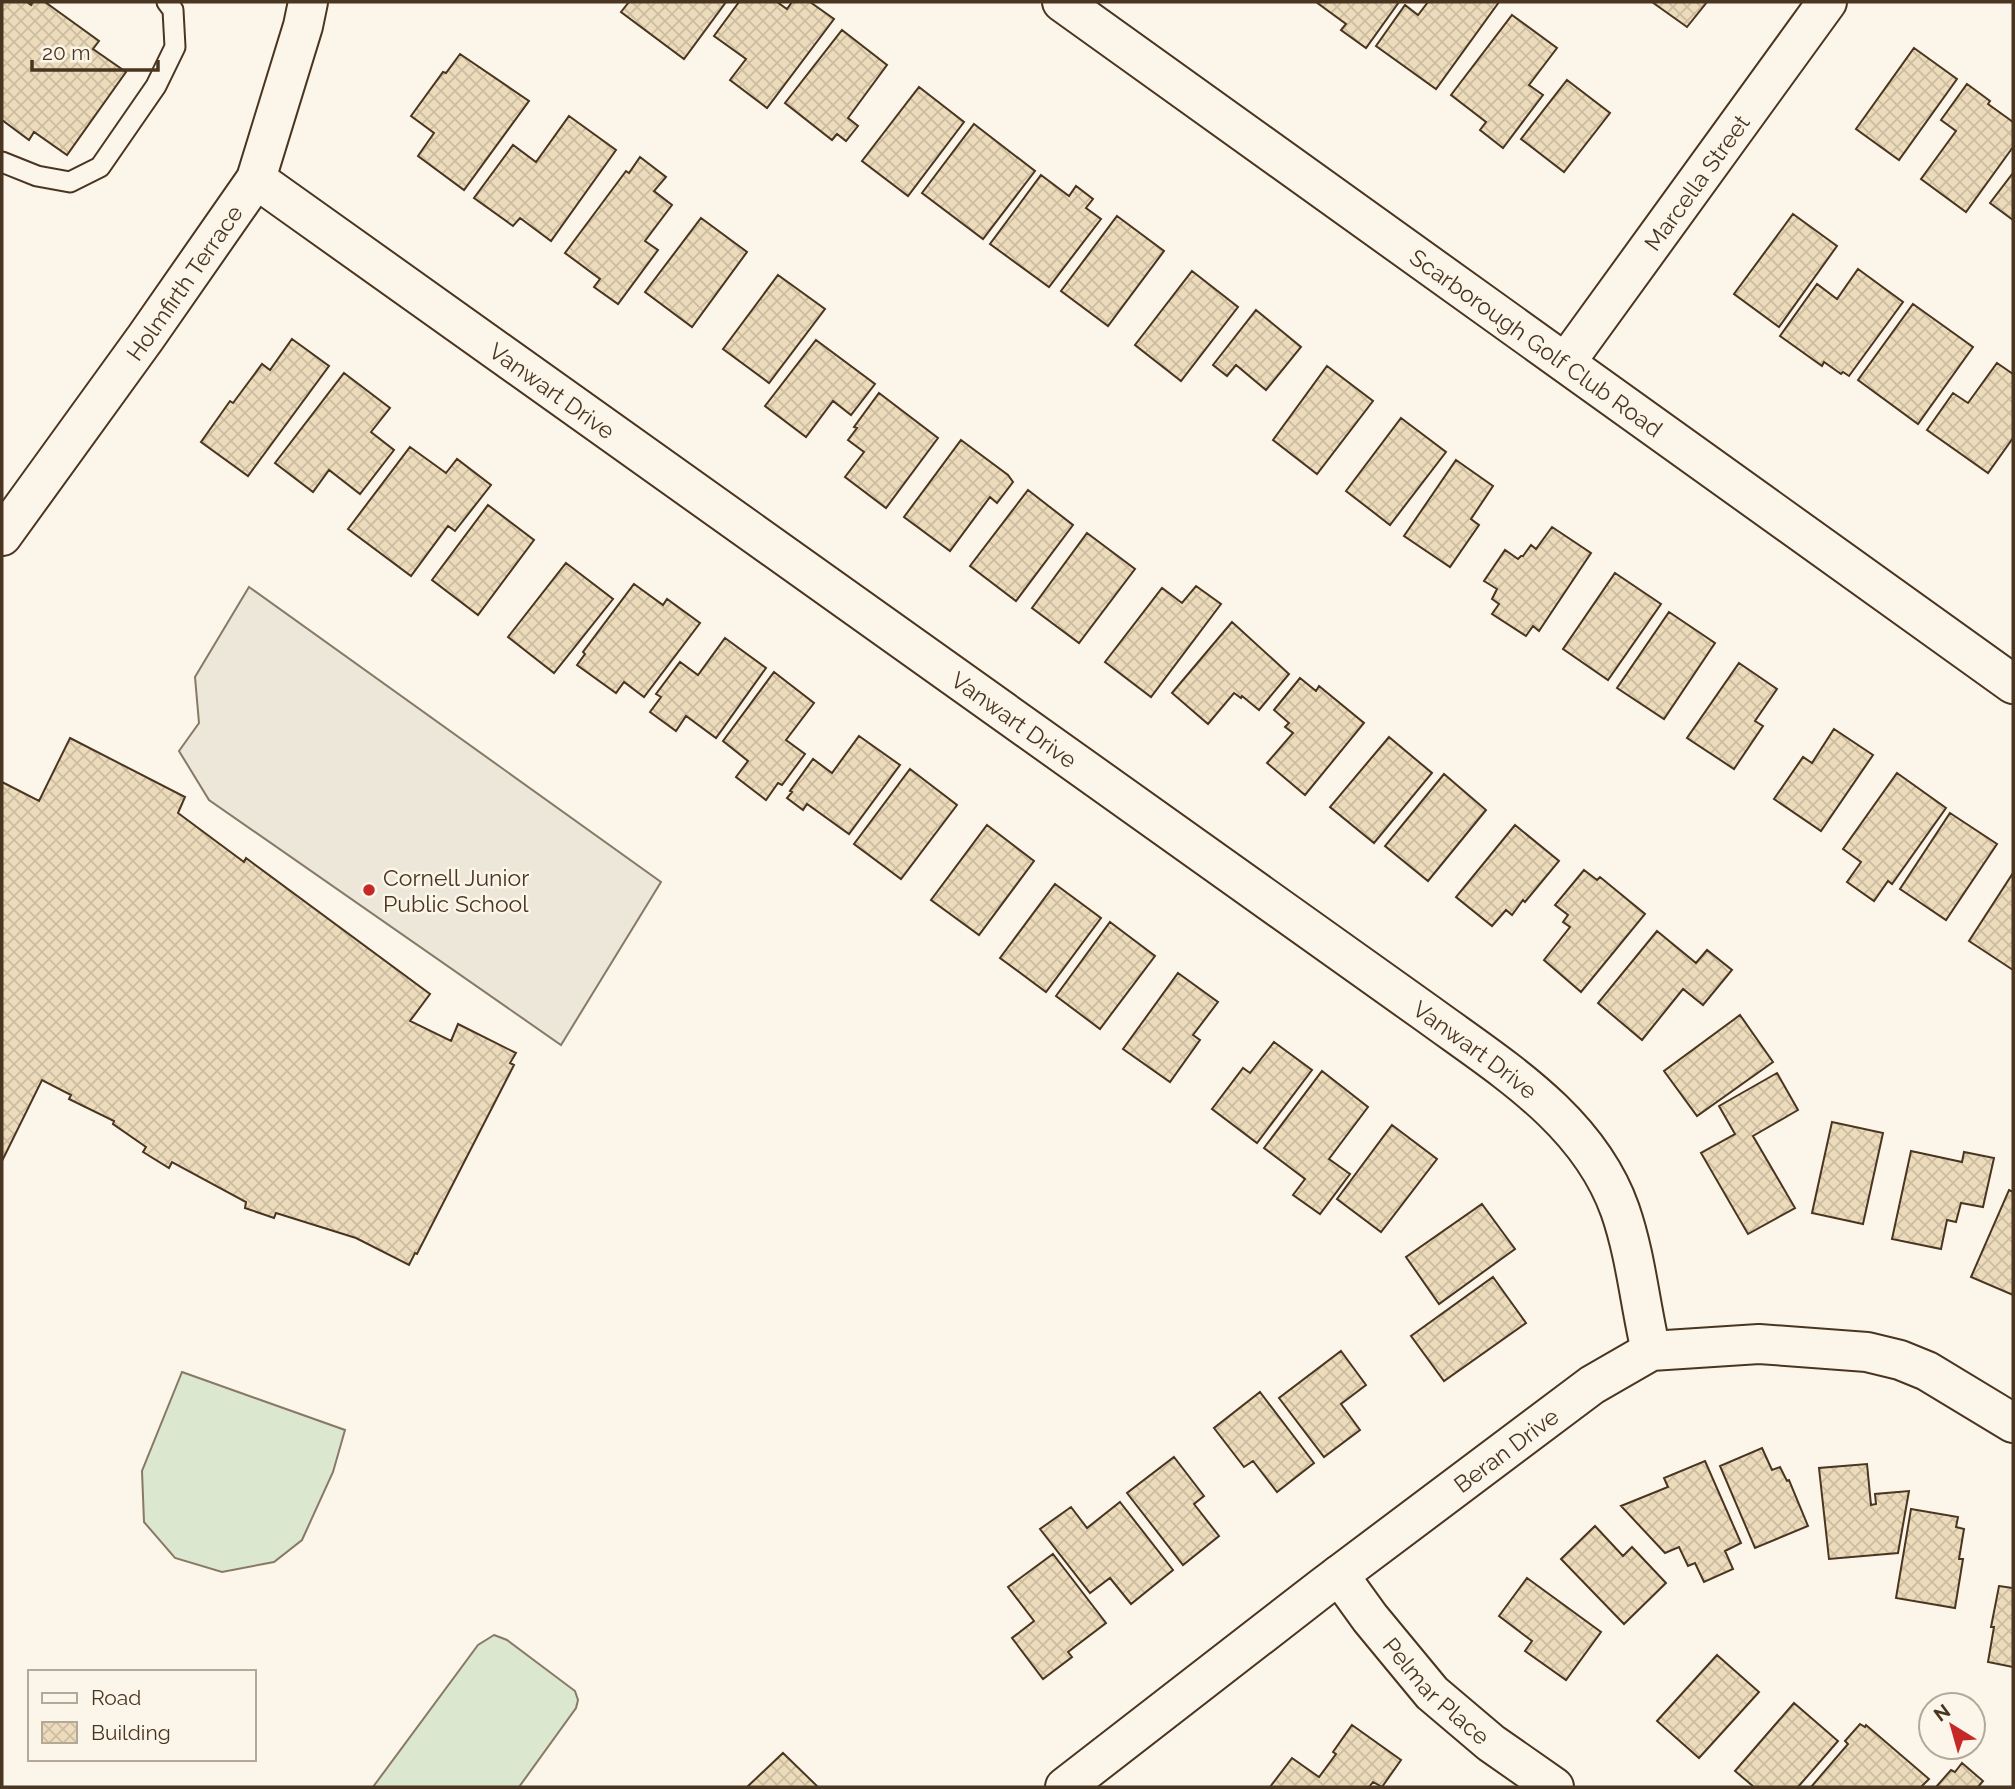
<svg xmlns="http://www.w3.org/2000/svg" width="2015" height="1789" viewBox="0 0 2015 1789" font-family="Raleway,sans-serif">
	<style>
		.pitch { fill: #dce7d0; stroke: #887966; stroke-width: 2 }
		.parking { fill: #ede7d9; stroke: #887966; stroke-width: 2 }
		.building { fill: url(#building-cross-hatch); stroke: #4a3520; stroke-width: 2 }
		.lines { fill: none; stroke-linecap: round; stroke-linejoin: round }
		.service-casing { stroke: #4a3520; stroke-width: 23 }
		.minor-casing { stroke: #4a3520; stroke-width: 42 }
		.tertiary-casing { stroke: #4a3520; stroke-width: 42 }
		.service { stroke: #fbf6e9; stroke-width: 19 }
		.minor { stroke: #fbf6e9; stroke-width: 38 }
		.tertiary { stroke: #fbf6e9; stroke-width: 38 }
		.poi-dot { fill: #c62828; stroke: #fbf6e9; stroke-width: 2.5 }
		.labels { text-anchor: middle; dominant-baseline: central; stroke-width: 5; stroke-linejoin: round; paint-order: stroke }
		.street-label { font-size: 23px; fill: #4a3520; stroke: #fbf6e9 }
		.poi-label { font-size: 23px; fill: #4a3520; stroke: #fbf6e9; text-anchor: start }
	</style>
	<defs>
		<pattern id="building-cross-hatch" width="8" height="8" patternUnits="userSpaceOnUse" patternTransform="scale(1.75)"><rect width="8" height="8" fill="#ecdcbc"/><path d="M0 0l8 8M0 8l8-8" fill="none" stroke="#ccbda1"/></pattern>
	</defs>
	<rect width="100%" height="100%" fill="#fbf6e9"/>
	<path class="pitch" d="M 182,1372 L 345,1430 L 333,1472 L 302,1540 L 274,1562 L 222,1572 L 175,1558 L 144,1522 L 142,1471 Z
		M 494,1635 L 507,1640 L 575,1691 L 578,1700 L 576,1708 L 519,1787 L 373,1787 L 478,1645 Z"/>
	<path class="parking" d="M 249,587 L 661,882 L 561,1045 L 209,800 L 179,751 L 199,723 L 195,677 Z"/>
	<path class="building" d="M 2,2 L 27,2 L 31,5 L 33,2 L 45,2 L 99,41 L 93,49 L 126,72 L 67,155 L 34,132 L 29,140 L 2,120 Z
		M 629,2 L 726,2 L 684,59 L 621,12 Z
		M 739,2 L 777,2 L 787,9 L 792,2 L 810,2 L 834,19 L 767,108 L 730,80 L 746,59 L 714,36 Z
		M 1316,2 L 1399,2 L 1366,48 L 1341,30 L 1346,24 Z
		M 1428,2 L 1499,2 L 1436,89 L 1376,46 L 1405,5 L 1418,15 Z
		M 1652,2 L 1707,2 L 1687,27 Z
		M 1512,15 L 1557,48 L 1529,85 L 1543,95 L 1503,148 L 1480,130 L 1486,122 L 1451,95 Z
		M 842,30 L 887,65 L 848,118 L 858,126 L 846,141 L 837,134 L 832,140 L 785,103 Z
		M 1914,48 L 1957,79 L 1899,160 L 1856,129 Z
		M 460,54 L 529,101 L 464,190 L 418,156 L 434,133 L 411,116 L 443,72 L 446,73 Z
		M 1567,80 L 1610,113 L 1564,172 L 1521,139 Z
		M 1967,84 L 1990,101 L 1988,104 L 2013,122 L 2013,147 L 1966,212 L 1921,179 L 1956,131 L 1941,120 Z
		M 919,87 L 964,122 L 908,196 L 862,161 Z
		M 569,116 L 616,150 L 551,241 L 520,218 L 513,226 L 474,198 L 513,145 L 536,162 Z
		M 974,124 L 1035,171 L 983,239 L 922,193 Z
		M 640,157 L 666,177 L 654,191 L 672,205 L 645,241 L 658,250 L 618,304 L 594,287 L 600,279 L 565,253 L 626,171 L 629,173 Z
		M 2013,173 L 2013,220 L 1990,203 Z
		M 1041,175 L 1069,196 L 1076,186 L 1093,199 L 1086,208 L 1101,219 L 1049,287 L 990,244 Z
		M 1793,214 L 1837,246 L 1779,327 L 1734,294 Z
		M 1117,216 L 1164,251 L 1108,326 L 1061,291 Z
		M 701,218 L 747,252 L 692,327 L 645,292 Z
		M 1858,269 L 1903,302 L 1849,376 L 1843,372 L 1841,374 L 1824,362 L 1822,366 L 1780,336 L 1817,284 L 1837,299 Z
		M 1192,271 L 1238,307 L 1181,381 L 1135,345 Z
		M 778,275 L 825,309 L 769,383 L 723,349 Z
		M 1913,304 L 1973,347 L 1918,424 L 1858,380 Z
		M 1256,310 L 1301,347 L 1266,390 L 1236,365 L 1227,376 L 1213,365 Z
		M 292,339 L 329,366 L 248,476 L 201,442 L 230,401 L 233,403 L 262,364 L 270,370 Z
		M 816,340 L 875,384 L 851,415 L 833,401 L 806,437 L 765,406 Z
		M 1997,363 L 2013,374 L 2013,438 L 1988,473 L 1927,430 L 1953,393 L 1968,403 Z
		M 1327,366 L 1373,401 L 1317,474 L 1273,440 Z
		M 344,373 L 390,408 L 371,432 L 394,450 L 360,494 L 329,470 L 313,492 L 275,463 Z
		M 879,393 L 938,438 L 886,508 L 845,477 L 864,452 L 848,440 L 857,428 L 854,427 Z
		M 1401,418 L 1446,452 L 1390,525 L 1346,491 Z
		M 961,440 L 1008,475 L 1013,482 L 997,503 L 990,497 L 950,551 L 904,517 Z
		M 410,447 L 446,473 L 457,459 L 491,485 L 455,531 L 448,526 L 411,576 L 348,529 Z
		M 1456,460 L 1493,486 L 1471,519 L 1479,525 L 1450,567 L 1404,536 Z
		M 1028,490 L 1073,525 L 1016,601 L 970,566 Z
		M 488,505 L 534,540 L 478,615 L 432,580 Z
		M 1552,527 L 1591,553 L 1539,631 L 1533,626 L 1526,636 L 1492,614 L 1499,604 L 1492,599 L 1497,589 L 1484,581 L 1505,550 L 1518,559 L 1521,556 L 1523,556 L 1531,545 L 1536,549 Z
		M 1087,533 L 1135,569 L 1079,643 L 1032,608 Z
		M 566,563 L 613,599 L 554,673 L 508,637 Z
		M 1615,573 L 1661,604 L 1608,680 L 1563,649 Z
		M 634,584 L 663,605 L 667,599 L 700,623 L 644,697 L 624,682 L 616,693 L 577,665 L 585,654 L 583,652 Z
		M 1196,586 L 1221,604 L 1151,697 L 1105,662 L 1162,588 L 1182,603 Z
		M 1669,612 L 1715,643 L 1664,719 L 1617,688 Z
		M 1232,622 L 1289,674 L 1259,710 L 1242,696 L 1241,698 L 1234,693 L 1208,724 L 1172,693 Z
		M 725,638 L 766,668 L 716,738 L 686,716 L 676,731 L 650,712 L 661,697 L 656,694 L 680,662 L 698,675 Z
		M 1739,663 L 1777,689 L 1755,721 L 1763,726 L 1734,769 L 1687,738 Z
		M 774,672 L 814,703 L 786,740 L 805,754 L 782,785 L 778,783 L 766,800 L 736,777 L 748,761 L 723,741 Z
		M 1300,678 L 1316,691 L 1319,686 L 1364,723 L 1305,795 L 1267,763 L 1293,733 L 1285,727 L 1289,723 L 1274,710 Z
		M 1834,729 L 1873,755 L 1821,831 L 1774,799 L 1803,757 L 1812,763 Z
		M 859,736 L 900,765 L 849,834 L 807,804 L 803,810 L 787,798 L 792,792 L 790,791 L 813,759 L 832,773 Z
		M 1389,737 L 1432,773 L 1374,843 L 1330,807 Z
		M 70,738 L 185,797 L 178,813 L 244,862 L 246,858 L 430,994 L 410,1021 L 451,1041 L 458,1024 L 516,1053 L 510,1063 L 514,1065 L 417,1254 L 415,1253 L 409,1265 L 356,1238 L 276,1213 L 274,1218 L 245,1208 L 246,1202 L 172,1162 L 169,1168 L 143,1152 L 146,1147 L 113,1124 L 114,1121 L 69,1099 L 71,1095 L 42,1080 L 2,1161 L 2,782 L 39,801 Z
		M 910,769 L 957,805 L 901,879 L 854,844 Z
		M 1897,773 L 1946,808 L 1892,884 L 1888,881 L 1874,901 L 1847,882 L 1861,862 L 1843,849 Z
		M 1444,774 L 1486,810 L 1428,881 L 1385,846 Z
		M 1950,813 L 1997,844 L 1946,920 L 1900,889 Z
		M 987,825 L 1034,861 L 979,935 L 931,900 Z
		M 1515,825 L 1559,861 L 1525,902 L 1523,900 L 1512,915 L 1506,910 L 1492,926 L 1456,897 Z
		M 1584,870 L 1597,880 L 1600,877 L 1645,914 L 1581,992 L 1544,960 L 1570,927 L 1563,922 L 1568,915 L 1555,905 Z
		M 2013,873 L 2013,970 L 1969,941 Z
		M 1055,884 L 1101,918 L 1046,992 L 1000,958 Z
		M 1110,922 L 1155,956 L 1100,1029 L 1056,996 Z
		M 1657,931 L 1696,963 L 1707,950 L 1732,970 L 1703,1005 L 1683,989 L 1642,1040 L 1598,1003 Z
		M 1178,973 L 1218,1002 L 1193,1035 L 1200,1040 L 1170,1082 L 1123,1049 Z
		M 1740,1015 L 1773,1062 L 1697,1116 L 1664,1071 Z
		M 1274,1042 L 1312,1070 L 1257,1143 L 1212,1109 L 1243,1068 L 1250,1073 Z
		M 1322,1071 L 1368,1107 L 1329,1159 L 1350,1174 L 1320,1214 L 1293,1195 L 1305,1179 L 1264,1148 Z
		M 1777,1073 L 1798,1110 L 1753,1136 L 1795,1208 L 1748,1234 L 1701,1153 L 1735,1134 L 1719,1106 Z
		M 1832,1122 L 1883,1133 L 1863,1224 L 1812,1213 Z
		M 1392,1125 L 1437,1159 L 1381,1232 L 1337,1199 Z
		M 1911,1151 L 1962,1162 L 1964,1152 L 1994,1158 L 1983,1207 L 1961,1203 L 1956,1222 L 1947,1220 L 1941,1249 L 1892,1239 Z
		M 2009,1190 L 2013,1192 L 2013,1295 L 1971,1277 Z
		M 1482,1204 L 1515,1249 L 1439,1304 L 1406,1257 Z
		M 1493,1277 L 1526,1323 L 1444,1381 L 1411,1336 Z
		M 1341,1351 L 1366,1385 L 1341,1404 L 1360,1430 L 1324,1457 L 1279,1398 Z
		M 1260,1392 L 1314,1463 L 1277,1492 L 1253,1461 L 1244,1467 L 1214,1428 Z
		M 1762,1448 L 1772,1470 L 1780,1467 L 1787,1481 L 1789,1480 L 1808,1526 L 1755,1548 L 1720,1466 Z
		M 1174,1457 L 1204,1496 L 1194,1504 L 1219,1536 L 1183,1565 L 1127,1493 Z
		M 1705,1461 L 1741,1543 L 1725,1551 L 1733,1569 L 1704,1582 L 1695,1563 L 1688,1566 L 1679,1547 L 1665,1553 L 1621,1506 L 1668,1487 L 1664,1478 Z
		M 1867,1464 L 1871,1505 L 1876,1504 L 1875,1494 L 1909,1491 L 1898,1553 L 1829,1559 L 1819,1468 Z
		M 1120,1502 L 1173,1570 L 1131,1604 L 1110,1578 L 1090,1593 L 1040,1529 L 1071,1507 L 1087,1528 Z
		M 1911,1509 L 1958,1517 L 1956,1527 L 1964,1529 L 1959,1559 L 1963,1559 L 1955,1608 L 1896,1598 Z
		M 1595,1526 L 1623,1556 L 1632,1547 L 1666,1583 L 1624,1624 L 1561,1559 Z
		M 1053,1554 L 1106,1623 L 1068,1652 L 1072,1657 L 1043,1679 L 1012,1638 L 1034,1621 L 1008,1587 Z
		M 1527,1578 L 1601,1632 L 1566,1680 L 1525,1651 L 1532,1641 L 1499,1616 Z
		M 1999,1586 L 2013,1588 L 2013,1667 L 1988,1662 L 1994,1627 L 1991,1627 Z
		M 1717,1655 L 1759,1692 L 1699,1758 L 1657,1721 Z
		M 1794,1703 L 1838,1741 L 1798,1787 L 1754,1787 L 1735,1771 Z
		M 1860,1724 L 1865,1727 L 1866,1725 L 1929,1779 L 1921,1787 L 1811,1787 L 1848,1744 L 1845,1741 Z
		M 1352,1725 L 1401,1760 L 1382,1787 L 1373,1782 L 1369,1787 L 1270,1787 L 1292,1758 L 1319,1777 L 1336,1754 L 1333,1752 Z
		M 783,1753 L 818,1787 L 747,1787 Z
		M 1962,1763 L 1983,1781 L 1978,1787 L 1936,1787 L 1951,1770 L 1955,1772 Z"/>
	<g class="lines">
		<defs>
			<path id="service" d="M 2,162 L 37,176 L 70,182 L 100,167 L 156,86 L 175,47 L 173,10 L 167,2"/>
			<g id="minor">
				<path id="s1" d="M 256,179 L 1428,1014 C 1502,1068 1588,1120 1620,1210 C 1636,1256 1640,1305 1651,1351"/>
				<path id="s2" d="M 1566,362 L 1827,2"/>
				<path id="s3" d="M 2,536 L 146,337 L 256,179 L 303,26 L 308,2"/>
				<path id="s4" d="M 1339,1575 L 1370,1618 L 1432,1693 L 1491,1743 L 1554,1787"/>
				<path id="s5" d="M 1065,1787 L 1323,1587 L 1592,1385 L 1651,1351 L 1759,1344 L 1867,1352 L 1900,1360 L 1927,1371 L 2013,1423"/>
			</g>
			<g id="tertiary">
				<path id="s6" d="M 1062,2 L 2013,684"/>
			</g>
		</defs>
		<use href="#service" class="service-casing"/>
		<use href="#minor" class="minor-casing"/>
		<use href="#tertiary" class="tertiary-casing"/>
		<use href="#service" class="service"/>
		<use href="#minor" class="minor"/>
		<use href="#tertiary" class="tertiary"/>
	</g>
	<circle class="poi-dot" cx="369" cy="890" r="7"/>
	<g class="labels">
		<g class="street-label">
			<text stroke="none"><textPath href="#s2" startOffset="222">Marcella Street</textPath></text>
			<text stroke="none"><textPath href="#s3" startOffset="312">Holmfirth Terrace</textPath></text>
			<text stroke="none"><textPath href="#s6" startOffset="584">Scarborough Golf Club Road</textPath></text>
			<text stroke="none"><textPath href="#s1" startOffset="364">Vanwart Drive</textPath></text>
			<text stroke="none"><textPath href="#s1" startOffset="931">Vanwart Drive</textPath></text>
			<text stroke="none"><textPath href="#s1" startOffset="1498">Vanwart Drive</textPath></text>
			<text stroke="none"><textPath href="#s5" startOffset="555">Beran Drive</textPath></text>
			<text stroke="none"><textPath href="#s4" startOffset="152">Pelmar Place</textPath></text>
		</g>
		<g class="poi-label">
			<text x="383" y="877">Cornell Junior<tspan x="383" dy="26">Public School</tspan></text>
		</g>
	</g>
	<rect width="2015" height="1789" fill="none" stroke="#4a3520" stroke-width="7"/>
	<rect x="28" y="1670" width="228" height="91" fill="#fbf6e9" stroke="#b4a999" stroke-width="2"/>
	<rect x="42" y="1693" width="35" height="10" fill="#fbf6e9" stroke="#b4a999" stroke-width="2"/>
	<text x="91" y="1705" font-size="21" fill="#4a3520">Road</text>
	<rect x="42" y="1722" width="35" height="21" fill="url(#building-cross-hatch)" stroke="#b4a999" stroke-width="2"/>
	<text x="91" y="1740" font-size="21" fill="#4a3520">Building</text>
	<g transform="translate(1952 1726) rotate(323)"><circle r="33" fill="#fbf6e9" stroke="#b4a999" stroke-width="2"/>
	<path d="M0-5L12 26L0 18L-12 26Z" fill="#c62828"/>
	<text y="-10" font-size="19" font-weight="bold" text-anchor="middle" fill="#4a3520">N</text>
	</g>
	<path d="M32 60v10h126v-10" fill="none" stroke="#4a3520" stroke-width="3.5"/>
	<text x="42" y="60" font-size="21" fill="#4a3520" stroke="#fbf6e9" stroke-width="5" paint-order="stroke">20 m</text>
</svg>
